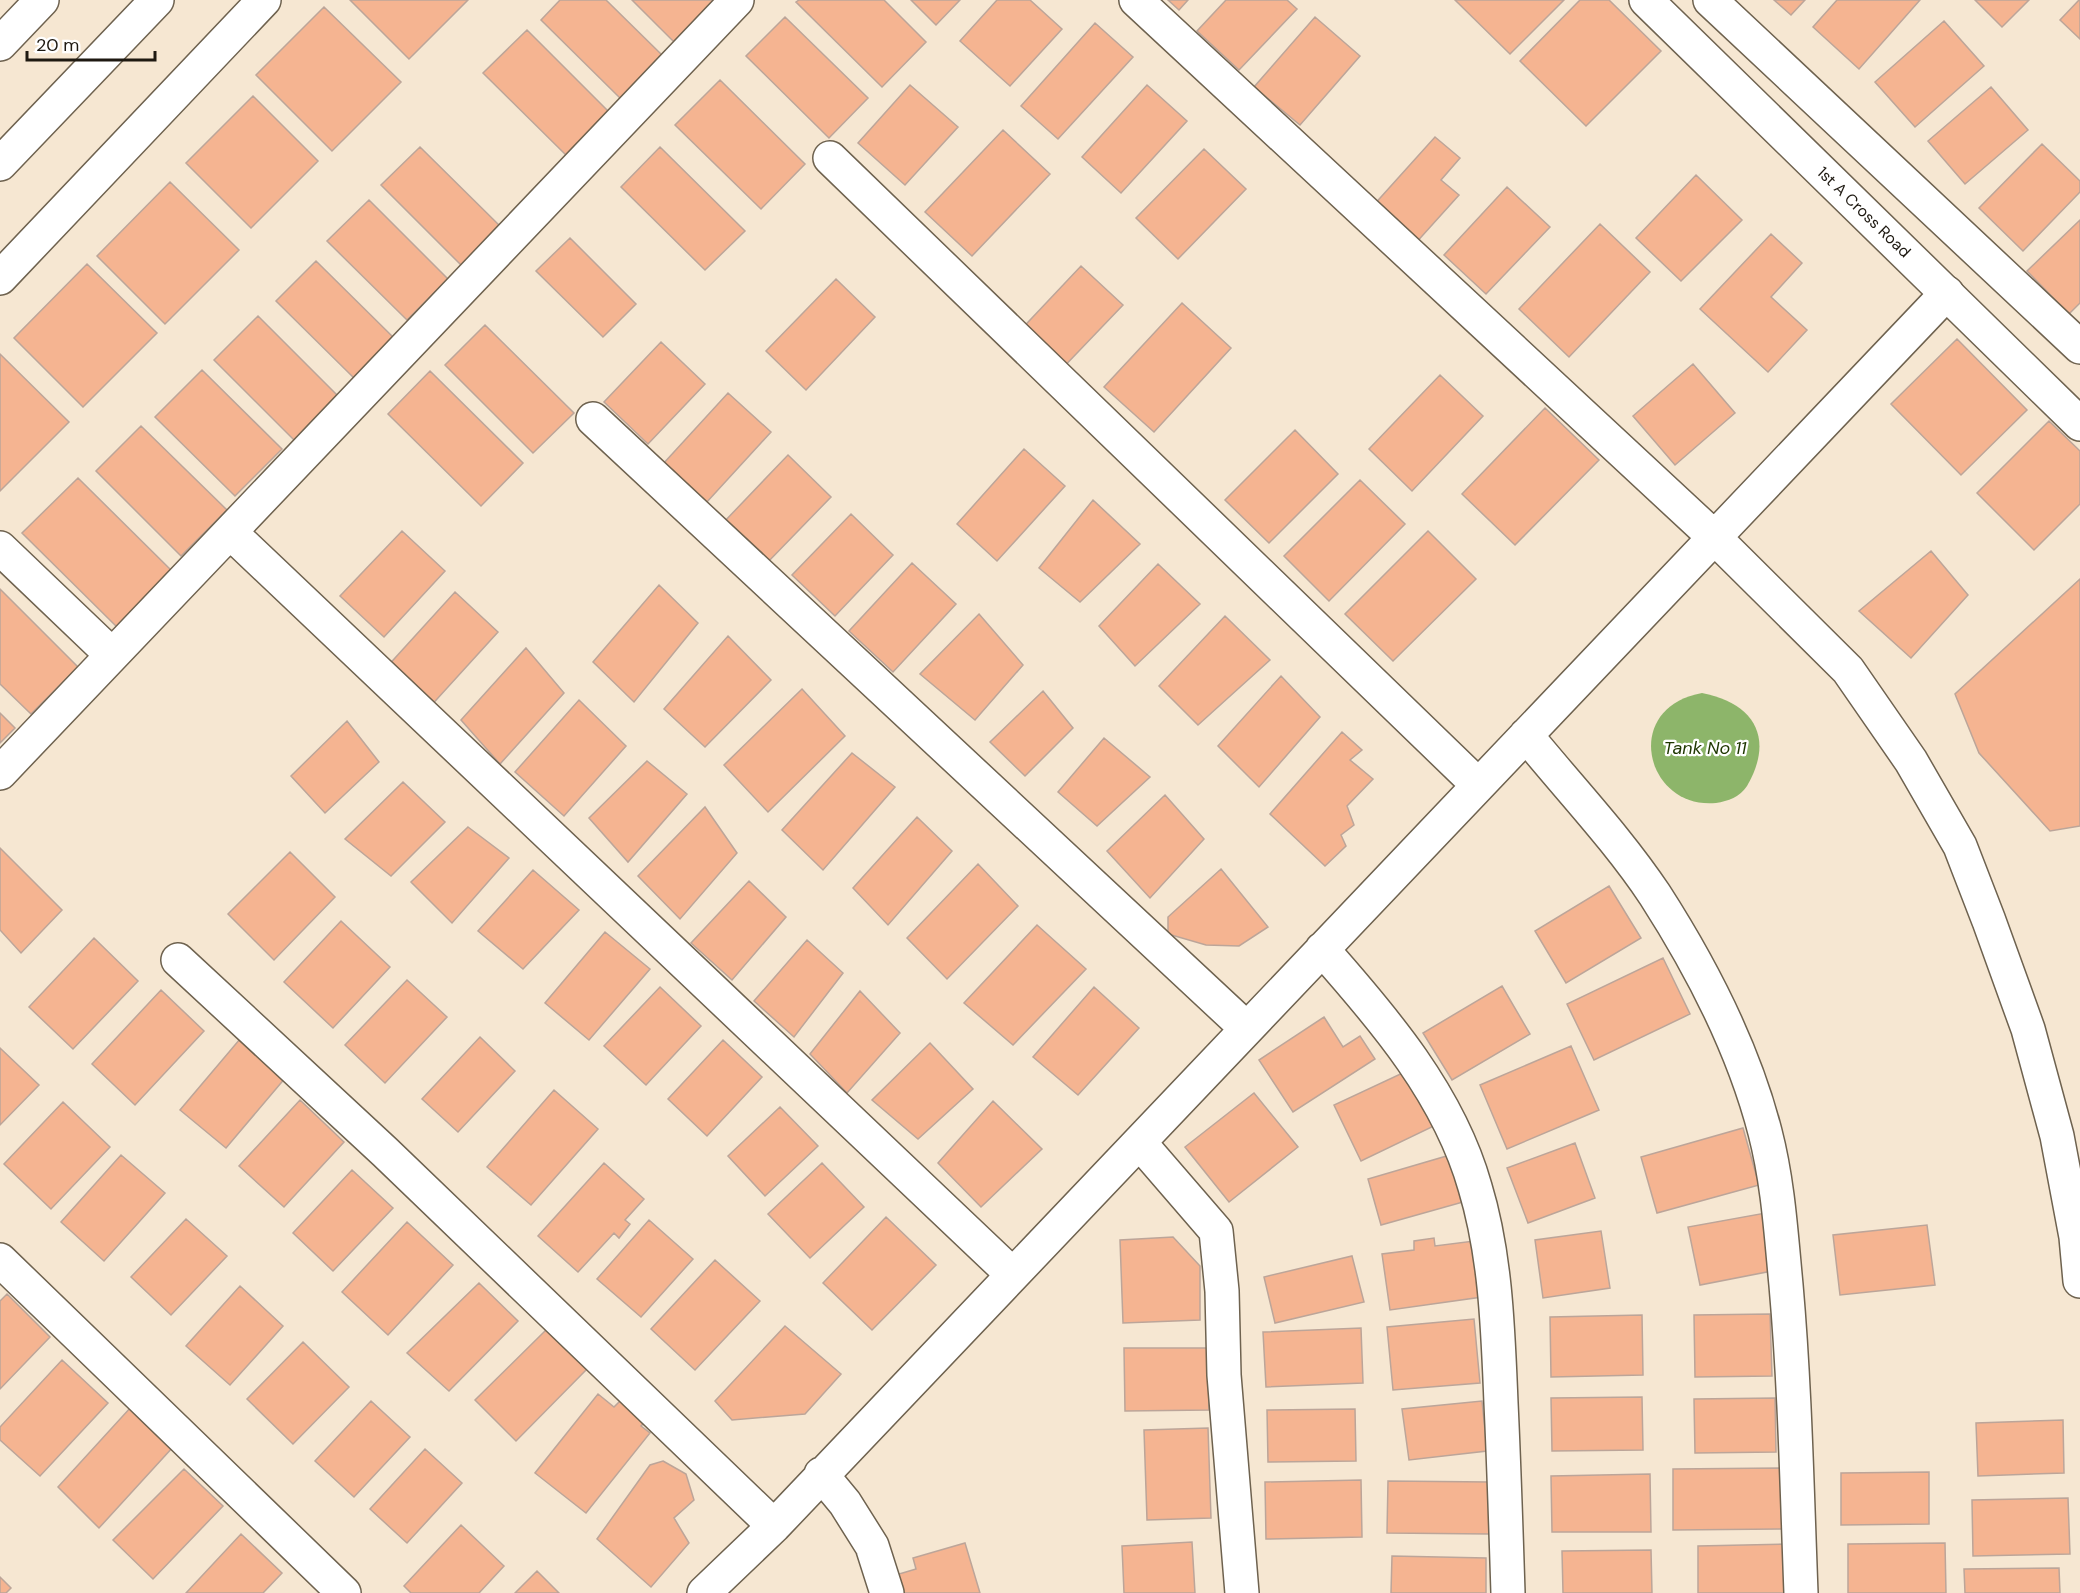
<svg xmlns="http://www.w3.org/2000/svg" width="2080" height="1593" viewBox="0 0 2080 1593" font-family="'DM Sans',sans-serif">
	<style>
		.water { fill: #8db56a }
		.building { fill: #f5b491; stroke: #bca599; stroke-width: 1.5 }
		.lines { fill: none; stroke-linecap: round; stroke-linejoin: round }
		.street-casing { stroke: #6e624f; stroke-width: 36 }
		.secondary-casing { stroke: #6e624f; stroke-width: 36 }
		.street { stroke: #fff; stroke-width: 33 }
		.secondary { stroke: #fff; stroke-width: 33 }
		.labels { text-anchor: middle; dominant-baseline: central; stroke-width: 4.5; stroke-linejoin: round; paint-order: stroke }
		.street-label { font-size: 16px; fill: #1e1911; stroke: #fff }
		.water-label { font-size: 18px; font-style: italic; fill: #1e3600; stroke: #fff }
	</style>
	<rect width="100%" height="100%" fill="#f6e7d2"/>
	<path class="water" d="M 1702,693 C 1754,703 1775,738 1747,786 C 1740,797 1728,801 1716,803 C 1646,810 1620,708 1702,693 Z"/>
	<path class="building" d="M 350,0 L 468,0 L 409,59 Z
		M 560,0 L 606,0 L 663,56 L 621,99 L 541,20 Z
		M 632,0 L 719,0 L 680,48 Z
		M 799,0 L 884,0 L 926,42 L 882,87 L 796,2 Z
		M 911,0 L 960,0 L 936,25 Z
		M 997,0 L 1030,0 L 1062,29 L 1010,86 L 960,41 Z
		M 1168,0 L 1188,0 L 1179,10 Z
		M 1226,0 L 1287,0 L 1297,9 L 1239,70 L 1197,31 Z
		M 1455,0 L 1564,0 L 1510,54 Z
		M 1580,0 L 1609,0 L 1661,51 L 1586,126 L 1520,61 Z
		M 1774,0 L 1805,0 L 1791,15 Z
		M 1837,0 L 1920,0 L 1859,69 L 1813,27 Z
		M 1975,0 L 2029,0 L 2002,27 Z
		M 2079,0 L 2080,0 L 2080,39 L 2060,20 Z
		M 324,7 L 401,82 L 332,151 L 256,75 Z
		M 785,17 L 868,98 L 829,138 L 746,56 Z
		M 1315,17 L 1360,56 L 1300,125 L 1254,87 Z
		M 1944,21 L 1984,66 L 1915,127 L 1875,82 Z
		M 1095,23 L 1133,57 L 1058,139 L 1021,106 Z
		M 527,30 L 613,116 L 570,159 L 483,73 Z
		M 720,80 L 805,164 L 761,209 L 675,125 Z
		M 910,85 L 958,127 L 905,185 L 858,143 Z
		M 1147,85 L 1187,121 L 1121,193 L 1082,157 Z
		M 1991,87 L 2028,130 L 1965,184 L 1928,141 Z
		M 253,96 L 318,161 L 251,228 L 186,163 Z
		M 1003,130 L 1050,174 L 972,256 L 925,212 Z
		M 1435,137 L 1460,158 L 1441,180 L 1459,195 L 1414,245 L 1372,207 Z
		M 2042,144 L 2080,181 L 2080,192 L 2023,251 L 1979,208 Z
		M 420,147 L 504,230 L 465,269 L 381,185 Z
		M 660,147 L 745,231 L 705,270 L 621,187 Z
		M 1204,149 L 1246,189 L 1178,259 L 1136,218 Z
		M 1696,175 L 1742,220 L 1681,281 L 1636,238 Z
		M 170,182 L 239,250 L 165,324 L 97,256 Z
		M 1507,187 L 1550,227 L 1486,294 L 1444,255 Z
		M 369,200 L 448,279 L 407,320 L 327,241 Z
		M 2080,220 L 2080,303 L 2069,314 L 2027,271 Z
		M 1600,224 L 1650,272 L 1569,357 L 1519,309 Z
		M 1771,234 L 1802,263 L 1771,297 L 1807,330 L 1768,372 L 1700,309 Z
		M 570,238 L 636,304 L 603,337 L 536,271 Z
		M 316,261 L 397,341 L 357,381 L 276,301 Z
		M 87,264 L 157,333 L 83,407 L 14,338 Z
		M 1081,266 L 1123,305 L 1056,375 L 1015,336 Z
		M 836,279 L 875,317 L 806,390 L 766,351 Z
		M 1182,303 L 1231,348 L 1154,432 L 1104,387 Z
		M 258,316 L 339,397 L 295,441 L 214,360 Z
		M 485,325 L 574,413 L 533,453 L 445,365 Z
		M 1957,339 L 2027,410 L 1961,475 L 1891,404 Z
		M 661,342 L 705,384 L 648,444 L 604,402 Z
		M 0,354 L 69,422 L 0,491 Z
		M 1693,364 L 1735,413 L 1675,465 L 1633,416 Z
		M 202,370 L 282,449 L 235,496 L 155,417 Z
		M 430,371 L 523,463 L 481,506 L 388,414 Z
		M 1440,375 L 1483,416 L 1412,491 L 1369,449 Z
		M 728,393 L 771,432 L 706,503 L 663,464 Z
		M 1545,408 L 1599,460 L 1515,545 L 1462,494 Z
		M 2049,421 L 2080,451 L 2080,504 L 2034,550 L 1977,493 Z
		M 141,426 L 227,510 L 181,556 L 96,471 Z
		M 1295,430 L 1338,474 L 1269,543 L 1225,500 Z
		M 1024,449 L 1065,486 L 997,561 L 957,524 Z
		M 788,455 L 831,497 L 766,564 L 723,523 Z
		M 78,478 L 176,575 L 121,631 L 22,533 Z
		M 1360,480 L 1405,524 L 1329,601 L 1284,556 Z
		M 1093,500 L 1140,544 L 1080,602 L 1039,568 Z
		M 851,514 L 893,555 L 835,616 L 792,575 Z
		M 402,531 L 445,571 L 384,637 L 340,596 Z
		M 1428,531 L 1476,579 L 1393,661 L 1345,614 Z
		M 1931,551 L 1968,595 L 1911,658 L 1859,611 Z
		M 912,563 L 956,604 L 893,672 L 849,631 Z
		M 1158,564 L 1200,604 L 1135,666 L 1099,626 Z
		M 2080,579 L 2080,826 L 2050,831 L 1979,753 L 1955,694 Z
		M 659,585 L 698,623 L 634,702 L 593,662 Z
		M 0,589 L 78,667 L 31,714 L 0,684 Z
		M 455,592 L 498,632 L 428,709 L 385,669 Z
		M 979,614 L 1023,665 L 975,720 L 920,674 Z
		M 1225,616 L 1270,660 L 1198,725 L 1159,686 Z
		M 728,636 L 771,680 L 705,747 L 664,709 Z
		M 526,648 L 564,693 L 500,764 L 461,720 Z
		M 1281,676 L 1320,717 L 1259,787 L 1218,746 Z
		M 802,689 L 845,736 L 768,812 L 724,765 Z
		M 1043,691 L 1073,728 L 1025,776 L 990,742 Z
		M 579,700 L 626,746 L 564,816 L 515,772 Z
		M 0,713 L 15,728 L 0,743 Z
		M 347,721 L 379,762 L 325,813 L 291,776 Z
		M 1342,732 L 1362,750 L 1350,760 L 1373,779 L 1347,806 L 1354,825 L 1341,835 L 1346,846 L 1325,866 L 1270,814 Z
		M 1104,738 L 1150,777 L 1097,826 L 1058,792 Z
		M 852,753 L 895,787 L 823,870 L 782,830 Z
		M 647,761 L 687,794 L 628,862 L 589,818 Z
		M 403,782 L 445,822 L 391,876 L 345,839 Z
		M 1165,795 L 1204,839 L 1150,898 L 1107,851 Z
		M 705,807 L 737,853 L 680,919 L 638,876 Z
		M 917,817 L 952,851 L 888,925 L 853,888 Z
		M 468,827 L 509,858 L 452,923 L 411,882 Z
		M 0,848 L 62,910 L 21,953 L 0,930 Z
		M 290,852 L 335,897 L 274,960 L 228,914 Z
		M 978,864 L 1018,906 L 947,979 L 907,938 Z
		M 1221,869 L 1268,927 L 1239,946 L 1206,945 L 1168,934 L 1168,917 Z
		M 533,870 L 579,910 L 523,969 L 478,931 Z
		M 749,881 L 786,917 L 732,980 L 691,943 Z
		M 1609,886 L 1641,938 L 1566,983 L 1535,931 Z
		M 341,921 L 390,967 L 333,1028 L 284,982 Z
		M 1037,925 L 1086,969 L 1013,1045 L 964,1003 Z
		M 605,932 L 650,969 L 589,1040 L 545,1003 Z
		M 94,938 L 138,981 L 73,1049 L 29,1007 Z
		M 807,940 L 843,973 L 794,1037 L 754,1001 Z
		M 1663,958 L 1690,1014 L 1594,1060 L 1567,1004 Z
		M 407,980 L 447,1017 L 385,1083 L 345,1045 Z
		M 1502,986 L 1530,1034 L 1452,1080 L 1423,1033 Z
		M 660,987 L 701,1026 L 646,1085 L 604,1046 Z
		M 1094,987 L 1139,1028 L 1078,1095 L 1033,1057 Z
		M 161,990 L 204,1031 L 135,1105 L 92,1064 Z
		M 860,991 L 900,1033 L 847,1093 L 810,1054 Z
		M 1324,1017 L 1343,1047 L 1360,1036 L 1375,1059 L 1293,1112 L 1259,1060 Z
		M 480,1037 L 515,1071 L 458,1132 L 422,1099 Z
		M 240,1039 L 286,1077 L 226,1148 L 180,1110 Z
		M 723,1040 L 762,1077 L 707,1136 L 668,1099 Z
		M 930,1043 L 973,1089 L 918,1139 L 872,1100 Z
		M 1571,1046 L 1599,1110 L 1507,1149 L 1480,1085 Z
		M 0,1048 L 39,1085 L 0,1125 Z
		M 1409,1070 L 1436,1125 L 1361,1161 L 1334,1105 Z
		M 554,1090 L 598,1129 L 531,1205 L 487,1167 Z
		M 1254,1093 L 1298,1147 L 1229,1202 L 1185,1147 Z
		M 300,1100 L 344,1142 L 284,1207 L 239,1166 Z
		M 993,1101 L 1042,1149 L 981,1207 L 938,1163 Z
		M 63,1102 L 110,1147 L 51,1209 L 4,1164 Z
		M 780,1107 L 818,1146 L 765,1196 L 728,1156 Z
		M 1743,1128 L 1759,1185 L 1657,1213 L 1641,1157 Z
		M 1575,1143 L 1595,1198 L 1528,1223 L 1507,1168 Z
		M 121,1155 L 165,1193 L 104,1261 L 61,1222 Z
		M 1450,1155 L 1463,1202 L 1381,1225 L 1368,1179 Z
		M 604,1163 L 644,1199 L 625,1220 L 630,1224 L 619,1238 L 614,1233 L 578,1272 L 538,1236 Z
		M 822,1163 L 864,1207 L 810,1258 L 768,1214 Z
		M 352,1170 L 393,1208 L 333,1271 L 293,1233 Z
		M 1771,1212 L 1782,1269 L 1700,1285 L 1688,1227 Z
		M 886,1217 L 936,1265 L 872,1330 L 823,1283 Z
		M 186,1219 L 227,1256 L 171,1315 L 131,1277 Z
		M 649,1220 L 693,1259 L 641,1317 L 597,1279 Z
		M 407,1222 L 453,1265 L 388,1335 L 342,1292 Z
		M 1927,1225 L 1935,1285 L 1840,1295 L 1833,1235 Z
		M 1601,1231 L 1610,1288 L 1543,1298 L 1535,1240 Z
		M 1173,1237 L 1200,1266 L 1200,1320 L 1123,1323 L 1120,1240 Z
		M 1434,1238 L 1435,1246 L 1474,1241 L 1482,1297 L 1390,1310 L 1382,1254 L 1414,1250 L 1414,1241 Z
		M 1352,1256 L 1364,1302 L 1275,1323 L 1264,1277 Z
		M 715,1260 L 760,1301 L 695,1370 L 651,1329 Z
		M 479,1283 L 518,1321 L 449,1391 L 407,1353 Z
		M 240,1286 L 283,1326 L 230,1385 L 186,1346 Z
		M 7,1294 L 50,1337 L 0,1389 L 0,1301 Z
		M 1770,1314 L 1772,1376 L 1695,1377 L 1694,1315 Z
		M 1642,1315 L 1643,1375 L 1551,1377 L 1550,1317 Z
		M 1474,1319 L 1480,1383 L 1393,1390 L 1387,1327 Z
		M 785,1326 L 841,1374 L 805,1414 L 732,1420 L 715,1401 Z
		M 548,1328 L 588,1368 L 516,1441 L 475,1400 Z
		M 1361,1328 L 1363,1383 L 1266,1387 L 1263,1332 Z
		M 303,1342 L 349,1387 L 293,1444 L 247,1399 Z
		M 1124,1348 L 1208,1348 L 1209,1410 L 1125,1411 Z
		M 62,1360 L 108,1403 L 40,1476 L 0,1440 L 0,1427 Z
		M 598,1394 L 614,1407 L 620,1401 L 646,1421 L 641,1426 L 650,1433 L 586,1513 L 535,1473 Z
		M 1642,1397 L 1643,1450 L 1552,1451 L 1551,1398 Z
		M 1775,1398 L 1776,1452 L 1695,1453 L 1694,1399 Z
		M 371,1401 L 410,1437 L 354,1497 L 315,1461 Z
		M 1482,1401 L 1487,1451 L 1409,1460 L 1402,1409 Z
		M 131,1407 L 173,1447 L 99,1528 L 58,1487 Z
		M 1355,1409 L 1356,1461 L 1268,1462 L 1267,1410 Z
		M 2063,1420 L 2064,1473 L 1978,1476 L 1976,1423 Z
		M 1208,1428 L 1211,1518 L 1147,1520 L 1144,1430 Z
		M 425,1449 L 462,1483 L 407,1543 L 370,1509 Z
		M 663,1461 L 686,1474 L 694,1500 L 674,1518 L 689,1543 L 651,1587 L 597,1539 L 650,1465 Z
		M 1780,1468 L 1782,1529 L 1673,1530 L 1673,1469 Z
		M 184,1469 L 223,1506 L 153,1579 L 113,1540 Z
		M 1929,1472 L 1929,1524 L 1841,1525 L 1841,1473 Z
		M 1650,1474 L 1651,1532 L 1552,1532 L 1551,1476 Z
		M 1361,1480 L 1362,1537 L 1266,1539 L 1265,1482 Z
		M 1388,1481 L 1489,1482 L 1489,1534 L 1387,1533 Z
		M 2068,1498 L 2070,1554 L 1973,1556 L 1972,1500 Z
		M 461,1525 L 504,1566 L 479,1593 L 411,1593 L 404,1586 Z
		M 241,1534 L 282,1573 L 263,1593 L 186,1593 Z
		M 1192,1542 L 1195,1593 L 1124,1593 L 1122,1546 Z
		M 965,1543 L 980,1593 L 894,1593 L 889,1577 L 916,1569 L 913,1558 Z
		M 1945,1543 L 1946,1593 L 1848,1593 L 1848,1544 Z
		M 1786,1544 L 1787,1593 L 1698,1593 L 1698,1546 Z
		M 1651,1550 L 1652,1593 L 1563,1593 L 1562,1551 Z
		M 1392,1556 L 1486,1558 L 1486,1593 L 1391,1593 Z
		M 2059,1568 L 2060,1593 L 1965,1593 L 1964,1569 Z
		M 537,1571 L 559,1593 L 515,1593 Z
		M 0,1577 L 11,1588 L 6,1593 L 0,1593 Z"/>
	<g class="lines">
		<defs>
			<path id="street" d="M 1136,0 L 1714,537 L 1848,670 L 1911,761 L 1960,846 L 1989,921 L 2028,1029 L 2057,1136 L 2076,1237 L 2080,1281
				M 830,158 L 1478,785
				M 0,278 L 264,0
				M 593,419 L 1246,1028
				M 230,532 L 1012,1274
				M 0,548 L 112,655
				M 1526,735 C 1569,788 1617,838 1655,895 C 1702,968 1743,1047 1765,1132 C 1778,1182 1781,1233 1786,1285 C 1795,1387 1797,1490 1801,1593
				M 0,773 L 737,0
				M 1322,949 C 1384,1019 1449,1095 1475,1187 C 1496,1256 1498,1331 1501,1403 C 1504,1466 1506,1530 1508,1593
				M 178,960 L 385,1152 L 774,1526
				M 1140,1143 L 1216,1231 L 1222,1291 L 1224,1375 L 1242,1593
				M 0,1260 L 344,1593
				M 821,1474 L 845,1503 L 872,1546 L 887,1593
				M 704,1593 L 774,1526 L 1947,293"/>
			<path id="secondary" d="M 1646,0 L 2080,424
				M 1710,0 L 2080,347
				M 0,44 L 42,0
				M 0,164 L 157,0"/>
		</defs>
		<use href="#street" class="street-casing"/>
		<use href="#secondary" class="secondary-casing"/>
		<use href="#street" class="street"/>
		<use href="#secondary" class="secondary"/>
	</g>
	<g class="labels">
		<g class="street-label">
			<text transform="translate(1864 212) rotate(44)">1st A Cross Road</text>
		</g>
		<g class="water-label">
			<text x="1705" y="748">Tank No 11</text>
		</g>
	</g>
	<path d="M27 51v9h128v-9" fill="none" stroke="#1e1911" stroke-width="3"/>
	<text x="36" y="51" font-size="18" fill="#1e1911" stroke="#ffffff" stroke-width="4.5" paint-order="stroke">20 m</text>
</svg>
